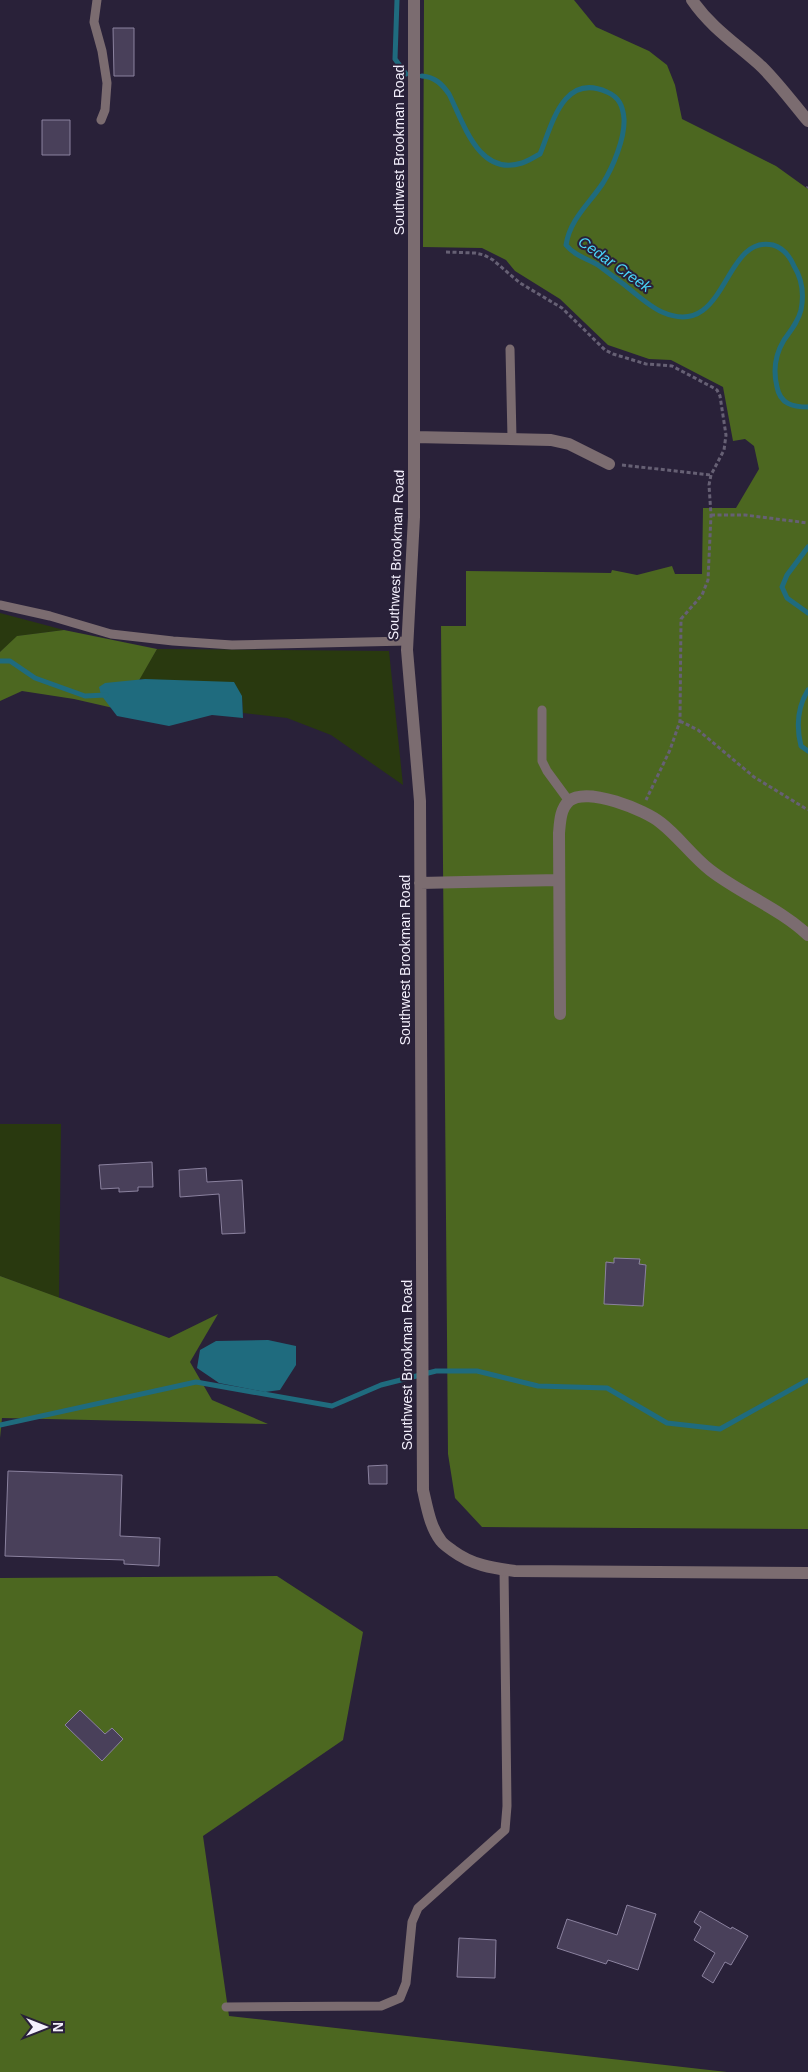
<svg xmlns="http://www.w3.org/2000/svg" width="808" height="2072" viewBox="0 0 808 2072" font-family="Helvetica,sans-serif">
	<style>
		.green { fill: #29390f }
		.forest { fill: #4c6720 }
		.water { fill: #1f6b7e }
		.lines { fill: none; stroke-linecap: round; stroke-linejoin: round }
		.stream { stroke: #1f6b7e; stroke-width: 5 }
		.building { fill: #49405a; stroke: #8b829f }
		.path { stroke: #666074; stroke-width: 3; stroke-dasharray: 4 2.5; stroke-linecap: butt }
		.lane { stroke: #7b6c70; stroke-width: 9 }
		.street { stroke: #7b6c70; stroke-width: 12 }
		.labels { text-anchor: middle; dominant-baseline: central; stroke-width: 4; stroke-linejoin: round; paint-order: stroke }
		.street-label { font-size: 14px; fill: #f4f0fd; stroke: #292139 }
		.water-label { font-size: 15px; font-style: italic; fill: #49d5f9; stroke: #292139 }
	</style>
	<rect width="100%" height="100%" fill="#292139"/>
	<path class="green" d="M 0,613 L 64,630 L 18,636 L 0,652 Z
		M 157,649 L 389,651 L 403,785 L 331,735 L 287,718 L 243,713 L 242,696 L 139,679 Z
		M 0,1124 L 61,1124 L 59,1298 L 0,1276 Z"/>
	<path class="forest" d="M 424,0 L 574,0 L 596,27 L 649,51 L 667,65 L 675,85 L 682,119 L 776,166 L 808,189 L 808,1529 L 482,1527 L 455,1498 L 448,1454 L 441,626 L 466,626 L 466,571 L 611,573 L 612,570 L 637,575 L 672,566 L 675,574 L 702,574 L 703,508 L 736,508 L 759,469 L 754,446 L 745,439 L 733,441 L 723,387 L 671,360 L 649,359 L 608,345 L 560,299 L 515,271 L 506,260 L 482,248 L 423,247 Z
		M 64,630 L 157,649 L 122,710 L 74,699 L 22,691 L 0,701 L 0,652 L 17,636 Z
		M 0,1276 L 169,1338 L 218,1314 L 190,1362 L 212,1400 L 268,1424 L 2,1418 L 0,1438 Z
		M 277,1576 L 363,1632 L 343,1740 L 203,1836 L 229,2016 L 727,2072 L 0,2072 L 0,1578 Z"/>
	<path class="water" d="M 145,679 L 234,682 L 242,696 L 243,718 L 212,715 L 169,726 L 117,716 L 101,695 L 99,687 L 105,683 Z
		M 268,1340 L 296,1346 L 296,1365 L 280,1390 L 265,1392 L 219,1383 L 197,1368 L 200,1350 L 216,1341 Z"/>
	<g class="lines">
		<path class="stream" d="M 397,0 L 395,59 L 406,74
			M 422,76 C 435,77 442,84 449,94 C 464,124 479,177 522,163 C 528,161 534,157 540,154 C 552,125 563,72 607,92 C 619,97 623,106 624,119 C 625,138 613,167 603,183 C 589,204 570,219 566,245 C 575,256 586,258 598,265 C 606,271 614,277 622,283 C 634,292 648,306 662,312 C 728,341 722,234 773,245 C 784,248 790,257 794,266 C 802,279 804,295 801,310 C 798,322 791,330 784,340 C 775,355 773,371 777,387 C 780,404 793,407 808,407
			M 808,547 L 787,575 L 782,587 L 787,598 L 808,613
			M 0,661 L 10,661 L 35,678 L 85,696 L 106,695
			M 808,690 C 797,708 796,726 801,746 L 808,751
			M 0,1425 L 196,1382 L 332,1406 L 381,1385 L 436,1371 L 477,1371 L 538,1386 L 607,1388 L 667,1423 L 720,1429 L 808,1380"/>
	</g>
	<path class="building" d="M 113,28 L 134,28 L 134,76 L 114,76 Z
		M 42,120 L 70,120 L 70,155 L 42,155 Z
		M 152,1162 L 153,1187 L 138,1187 L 138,1191 L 119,1192 L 119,1188 L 101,1189 L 99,1165 Z
		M 206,1168 L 207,1182 L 242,1180 L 245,1233 L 222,1234 L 219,1194 L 180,1197 L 179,1170 Z
		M 614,1258 L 640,1259 L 639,1264 L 646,1265 L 643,1306 L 604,1304 L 606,1262 L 614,1263 Z
		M 387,1465 L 387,1484 L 369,1484 L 368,1466 Z
		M 8,1471 L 122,1475 L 120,1536 L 160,1538 L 159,1566 L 124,1564 L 124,1560 L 5,1556 Z
		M 80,1710 L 105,1734 L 112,1728 L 123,1739 L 102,1761 L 65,1725 Z
		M 627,1905 L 656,1914 L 638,1970 L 608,1960 L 606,1964 L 557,1948 L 567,1919 L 617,1935 Z
		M 700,1911 L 731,1929 L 732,1927 L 748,1936 L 731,1965 L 725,1962 L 713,1983 L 702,1976 L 715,1953 L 694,1940 L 701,1927 L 694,1922 Z
		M 459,1938 L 496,1940 L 495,1978 L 457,1977 Z"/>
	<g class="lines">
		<path class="path" d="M 807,188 L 808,187
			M 446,252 L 475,253 L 484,255 L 493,260 L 520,283 L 562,308 L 605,350 L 613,354 L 646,364 L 672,366 L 712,387 L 717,390 L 720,396 L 726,435 L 724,450 L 711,475 L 709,485 L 711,515 L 708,580 L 702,595 L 681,619 L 680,721 L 670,750 L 646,800
			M 622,465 L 711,475
			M 711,515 L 745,515 L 808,523
			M 680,721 L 698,730 L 754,777 L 808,810"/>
		<path class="lane" d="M 97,0 L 94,22 L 102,51 L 107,83 L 105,110 L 101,120
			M 510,349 L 512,438
			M 0,605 L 50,616 L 111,634 L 173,641 L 232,645 L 408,641
			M 542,710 L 542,761 L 547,771 L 569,801
			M 226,2007 L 381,2006 L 400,1998 L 406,1983 L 412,1922 L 418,1908 L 505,1830 L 507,1806 L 504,1569"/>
		<path class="street" d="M 414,0 L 414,517 L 407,650 L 420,801 L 423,1490 C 427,1507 430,1527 441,1541 C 444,1545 449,1548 453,1551 C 472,1565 492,1568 515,1571 L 808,1573
			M 692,0 C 711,28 738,45 762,67 C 779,84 793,103 808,121
			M 414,437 L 551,440 L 569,444 L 609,464
			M 420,883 L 559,880
			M 560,1014 L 559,833 C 560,823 560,809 569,801 C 587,786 645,810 661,823 C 679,837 692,856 710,870 C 741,894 779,908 808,935"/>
	</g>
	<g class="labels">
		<g class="street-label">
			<text transform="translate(399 150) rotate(-90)">Southwest Brookman Road</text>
			<text transform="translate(396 555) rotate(-88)">Southwest Brookman Road</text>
			<text transform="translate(405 960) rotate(-90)">Southwest Brookman Road</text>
			<text transform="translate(407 1365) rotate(-90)">Southwest Brookman Road</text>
		</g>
		<g class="water-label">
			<text transform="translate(615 264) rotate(35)">Cedar Creek</text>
		</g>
	</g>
	<g transform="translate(45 2027) rotate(90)" stroke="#292139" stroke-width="4" paint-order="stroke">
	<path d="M0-4L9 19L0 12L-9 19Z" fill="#f4f0fd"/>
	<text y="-8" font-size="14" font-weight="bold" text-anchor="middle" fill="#f4f0fd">N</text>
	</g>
</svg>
